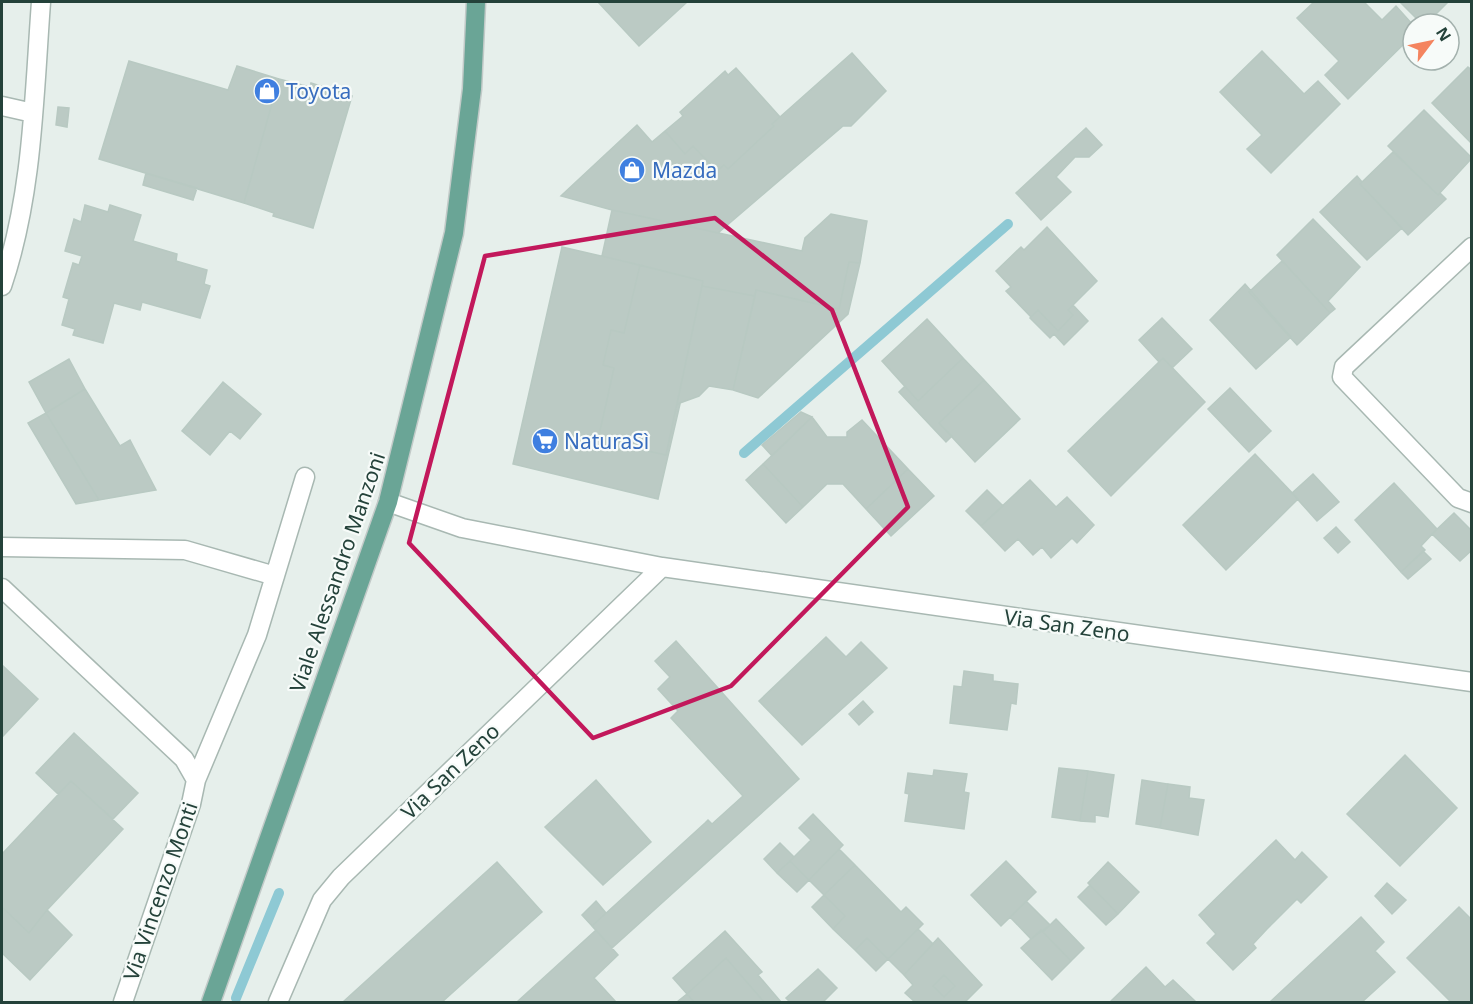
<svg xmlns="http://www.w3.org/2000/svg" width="1473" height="1004" viewBox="0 0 1473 1004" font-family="'Noto Sans',sans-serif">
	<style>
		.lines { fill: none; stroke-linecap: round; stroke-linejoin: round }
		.stream { stroke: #8ec9d4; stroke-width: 10 }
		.building { fill: #bbcac4; stroke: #b8c9c2; stroke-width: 1.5 }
		.minor-casing { stroke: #a8b8b2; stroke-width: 21 }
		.major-casing { stroke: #c2cac8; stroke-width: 21 }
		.minor { stroke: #fff; stroke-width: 18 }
		.major { stroke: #6aa596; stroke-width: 18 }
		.marked { fill: none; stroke: #c2185b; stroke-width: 4.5; stroke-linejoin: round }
		.labels { text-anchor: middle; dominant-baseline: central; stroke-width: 4.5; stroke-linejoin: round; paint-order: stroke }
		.shop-label { font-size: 21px; fill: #366cbe; stroke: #f7fbf9; text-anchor: start }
		.street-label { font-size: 21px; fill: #24423a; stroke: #f7fbf9 }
	</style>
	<rect width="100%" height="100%" fill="#e6efeb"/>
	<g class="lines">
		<path class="stream" d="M 744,453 L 1008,224
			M 236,998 L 279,893"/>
	</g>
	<path class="building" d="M 598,2 L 687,2 L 639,46 Z
		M 1314,2 L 1364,2 L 1382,20 L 1396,6 L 1413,25 L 1413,35 L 1348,99 L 1325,75 L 1339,61 L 1297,18 Z
		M 1400,2 L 1448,2 L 1426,24 L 1422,24 Z
		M 1262,51 L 1304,94 L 1318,81 L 1340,104 L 1271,173 L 1247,149 L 1262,135 L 1220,92 Z
		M 852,53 L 886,91 L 851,126 L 843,126 L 718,233 L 612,210 L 561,196 L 637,125 L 652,142 L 665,131 L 685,154 L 693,146 L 717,171 L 724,165 L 728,169 L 774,126 L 772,124 L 780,117 Z
		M 129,61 L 228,90 L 237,66 L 279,79 L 244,203 L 99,159 Z
		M 1468,67 L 1472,70 L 1472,144 L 1432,103 Z
		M 736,68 L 780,117 L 772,124 L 774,126 L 728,169 L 724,165 L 717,171 L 693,146 L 685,154 L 665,131 L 683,116 L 680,112 L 725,71 L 728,75 Z
		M 279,79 L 310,87 L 311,83 L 352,96 L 313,228 L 273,216 L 274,213 L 244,203 Z
		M 58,107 L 69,108 L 67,127 L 56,125 Z
		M 1424,110 L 1472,158 L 1438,195 L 1388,146 Z
		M 1086,128 L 1102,145 L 1089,157 L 1075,157 L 1056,177 L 1071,192 L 1041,220 L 1016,193 Z
		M 1393,152 L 1438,195 L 1440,193 L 1446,199 L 1408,235 L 1360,184 Z
		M 146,173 L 197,188 L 193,200 L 143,185 Z
		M 1357,176 L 1362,182 L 1360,184 L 1402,228 L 1367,260 L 1320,212 Z
		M 85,205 L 108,212 L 110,205 L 141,215 L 133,241 L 177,254 L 176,261 L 207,270 L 204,284 L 210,286 L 200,318 L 142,302 L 140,310 L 114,303 L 103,343 L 73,335 L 75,329 L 62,325 L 69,299 L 63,297 L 73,263 L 79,265 L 82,256 L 65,251 L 74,219 L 81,222 Z
		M 612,210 L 802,251 L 805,238 L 831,214 L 867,221 L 860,263 L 849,262 L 839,309 L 756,290 L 755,296 L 702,286 L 703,281 L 602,256 Z
		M 1313,219 L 1360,267 L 1328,301 L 1335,309 L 1330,313 L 1277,255 Z
		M 1047,227 L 1097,281 L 1068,310 L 1073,315 L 1058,331 L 1038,310 L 1031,317 L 1006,291 L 1011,287 L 996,271 L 1021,247 L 1024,250 Z
		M 562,247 L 640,265 L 624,333 L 611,330 L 603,365 L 614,368 L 598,440 L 666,455 L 677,404 L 680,404 L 658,499 L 513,464 Z
		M 1282,261 L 1330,313 L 1297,345 L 1249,292 Z
		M 849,262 L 860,263 L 848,314 L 758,398 L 733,390 L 756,290 L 839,309 Z
		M 640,265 L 703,281 L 666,455 L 598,440 L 614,368 L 603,365 L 611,330 L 624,333 Z
		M 1245,284 L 1291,337 L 1256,369 L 1210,320 Z
		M 702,286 L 755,296 L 733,390 L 709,386 L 699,396 L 677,404 Z
		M 1073,305 L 1088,321 L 1064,345 L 1054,334 L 1050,338 L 1030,318 L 1038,310 L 1058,331 L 1073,315 L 1068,310 Z
		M 1162,318 L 1192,349 L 1172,368 L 1163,358 L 1159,362 L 1139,340 Z
		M 927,319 L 963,358 L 918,401 L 882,361 Z
		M 963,358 L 984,380 L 939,423 L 952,436 L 946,442 L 899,392 L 905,386 L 918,401 Z
		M 1163,358 L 1205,402 L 1111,496 L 1068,451 Z
		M 69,359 L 85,389 L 46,413 L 29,382 Z
		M 984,380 L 1020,419 L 975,462 L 939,423 Z
		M 223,382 L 261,414 L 240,439 L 230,431 L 210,455 L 182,431 Z
		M 1230,388 L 1271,431 L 1249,452 L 1208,409 Z
		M 85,389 L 120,446 L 130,440 L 156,490 L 99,500 L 46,413 Z
		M 801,412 L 812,417 L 772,456 L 762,445 Z
		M 46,413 L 99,500 L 76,504 L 28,423 Z
		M 812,417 L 827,437 L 847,437 L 847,432 L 862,420 L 908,469 L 866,509 L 843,484 L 827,484 L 803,507 L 763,464 Z
		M 1255,454 L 1298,499 L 1226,570 L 1183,525 Z
		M 763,464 L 803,507 L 786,523 L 746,480 Z
		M 908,469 L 934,496 L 891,536 L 866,509 Z
		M 1313,474 L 1339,502 L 1317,521 L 1292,493 Z
		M 1030,480 L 1056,507 L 1067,497 L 1094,525 L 1077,543 L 1072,538 L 1051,558 L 1042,547 L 1033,555 L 1018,539 L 1005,551 L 981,526 Z
		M 1394,483 L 1437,529 L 1421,546 L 1425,550 L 1401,572 L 1355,520 Z
		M 987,490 L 1003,506 L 981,526 L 966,511 Z
		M 1454,513 L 1472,531 L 1472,550 L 1460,561 L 1432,534 Z
		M 1336,527 L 1350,542 L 1338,553 L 1324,538 Z
		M 1423,551 L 1431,559 L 1408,579 L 1401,572 Z
		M 826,637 L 846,657 L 861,642 L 887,668 L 802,745 L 759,701 Z
		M 676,641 L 799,779 L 612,948 L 592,926 L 705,823 L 708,820 L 712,824 L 743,796 L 671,718 L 678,711 L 658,689 L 670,677 L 655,661 Z
		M 2,665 L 38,699 L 2,737 Z
		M 964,671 L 993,675 L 993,681 L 1018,684 L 1016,704 L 1011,703 L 1007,730 L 950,723 L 954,686 L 962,687 Z
		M 863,701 L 873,712 L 859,725 L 849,714 Z
		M 74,733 L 138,793 L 113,819 L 71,781 L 58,794 L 36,773 Z
		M 1405,755 L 1457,808 L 1400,866 L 1347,814 Z
		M 1059,768 L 1088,771 L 1080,821 L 1052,817 Z
		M 934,770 L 967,774 L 964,792 L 969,793 L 964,829 L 905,821 L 909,794 L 905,793 L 908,773 L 933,776 Z
		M 1088,771 L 1114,775 L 1108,817 L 1095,815 L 1095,822 L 1080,821 Z
		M 596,780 L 651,842 L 603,885 L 545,827 Z
		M 1142,780 L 1168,784 L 1160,828 L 1136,824 Z
		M 71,781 L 123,829 L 47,910 L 29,933 L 2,907 L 2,854 Z
		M 1168,784 L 1190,787 L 1189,798 L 1204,800 L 1198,835 L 1160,828 Z
		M 813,814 L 843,845 L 809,880 L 790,861 L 811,840 L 799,828 Z
		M 1276,840 L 1295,860 L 1302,852 L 1327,877 L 1301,903 L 1297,899 L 1267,929 L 1253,944 L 1256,948 L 1233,970 L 1207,943 L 1216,934 L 1199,915 Z
		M 780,843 L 794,857 L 777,873 L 764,859 Z
		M 839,849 L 855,865 L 824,895 L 809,880 Z
		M 790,861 L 809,880 L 797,892 L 777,873 Z
		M 1006,861 L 1036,892 L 1001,926 L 971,895 Z
		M 497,862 L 542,912 L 442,1002 L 343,1002 Z
		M 1108,862 L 1139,892 L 1118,914 L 1088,883 Z
		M 855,865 L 901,912 L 906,907 L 923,924 L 888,959 L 867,938 L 855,950 L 833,929 L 845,916 L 824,895 Z
		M 1387,883 L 1406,900 L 1392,914 L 1375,896 Z
		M 1090,885 L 1118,914 L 1106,925 L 1078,897 Z
		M 824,895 L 845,916 L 833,929 L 812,907 Z
		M 596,901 L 606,913 L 592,926 L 582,915 Z
		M 1026,901 L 1050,925 L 1031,939 L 1010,917 Z
		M 2,907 L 29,933 L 47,910 L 72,935 L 30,980 L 2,953 Z
		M 1459,907 L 1472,920 L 1472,1002 L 1451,1002 L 1407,958 Z
		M 1361,917 L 1384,942 L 1375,951 L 1395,972 L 1362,1002 L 1270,1002 Z
		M 1056,919 L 1084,948 L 1071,961 L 1043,932 Z
		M 918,929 L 933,944 L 904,975 L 888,959 Z
		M 596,930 L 618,955 L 594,978 L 616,1002 L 517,1002 Z
		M 1041,930 L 1071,961 L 1052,980 L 1021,948 Z
		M 725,931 L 762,972 L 758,975 L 781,1002 L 764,1002 L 726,958 L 687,994 L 673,978 Z
		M 867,938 L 888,959 L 876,971 L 855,950 Z
		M 938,938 L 982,985 L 965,1002 L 915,1002 L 905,993 L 913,985 L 904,975 Z
		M 726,958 L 764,1002 L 694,1002 L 687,994 Z
		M 1146,967 L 1165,987 L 1173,980 L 1196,1002 L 1110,1002 Z
		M 818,969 L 837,988 L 823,1002 L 790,1002 L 786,998 Z
		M 944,975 L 955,986 L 944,997 L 933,986 Z
		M 687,994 L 694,1002 L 677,1002 Z"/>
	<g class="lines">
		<defs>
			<path id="minor" d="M 2,106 L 33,113
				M 1472,247 L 1344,367 L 1342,377 L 1458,498 L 1472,503
				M 2,286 C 33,195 34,96 41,2
				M 388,502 L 462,528 L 662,567 L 1472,682
				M 2,547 L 185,550 L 275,576
				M 2,588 L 184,759 L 196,780
				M 123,1002 L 191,804 L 196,780 L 257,635 L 305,477
				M 278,1002 L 322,900 L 341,877 L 662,567"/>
			<path id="major" d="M 211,1002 L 388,502 L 454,233 L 472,89 L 476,2"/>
		</defs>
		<use href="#minor" class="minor-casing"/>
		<use href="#major" class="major-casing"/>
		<use href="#minor" class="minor"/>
		<use href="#major" class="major"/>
	</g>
	<path class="marked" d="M 715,218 L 832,310 L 908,507 L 731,686 L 593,738 L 409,543 L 485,256 Z"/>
	<defs>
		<symbol id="shop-disc" viewBox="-11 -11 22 22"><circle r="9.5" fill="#3f7fe0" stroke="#f7fbf9"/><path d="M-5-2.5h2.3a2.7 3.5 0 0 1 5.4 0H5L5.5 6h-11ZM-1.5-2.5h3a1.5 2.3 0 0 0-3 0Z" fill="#fff"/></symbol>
		<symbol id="supermarket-disc" viewBox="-11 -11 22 22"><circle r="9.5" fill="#3f7fe0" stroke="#f7fbf9"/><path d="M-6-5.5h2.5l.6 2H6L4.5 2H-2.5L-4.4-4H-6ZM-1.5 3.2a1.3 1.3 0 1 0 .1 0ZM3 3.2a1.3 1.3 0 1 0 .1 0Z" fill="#fff"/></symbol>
	</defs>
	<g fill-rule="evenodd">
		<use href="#shop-disc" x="252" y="76" width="30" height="30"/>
		<use href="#shop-disc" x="617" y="155" width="30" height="30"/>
		<use href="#supermarket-disc" x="530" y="426" width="30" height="30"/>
	</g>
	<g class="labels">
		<g class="shop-label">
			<text x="286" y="91">Toyota</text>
			<text x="652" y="170">Mazda</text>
			<text x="564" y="441">NaturaSì</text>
		</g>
		<g class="street-label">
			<text transform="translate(337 572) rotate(-71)">Viale Alessandro Manzoni</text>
			<text transform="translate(1067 625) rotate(8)">Via San Zeno</text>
			<text transform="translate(450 771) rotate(-44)">Via San Zeno</text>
			<text transform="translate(160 891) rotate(-71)">Via Vincenzo Monti</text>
		</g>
	</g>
	<rect width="1473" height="1004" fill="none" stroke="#24423a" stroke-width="6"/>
	<g transform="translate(1431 42) rotate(58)"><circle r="28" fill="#f7fbf9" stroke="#a3b1ad" stroke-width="1.5"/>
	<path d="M0-4.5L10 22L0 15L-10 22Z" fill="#f4845f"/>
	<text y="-9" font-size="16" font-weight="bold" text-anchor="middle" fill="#24423a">N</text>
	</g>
</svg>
